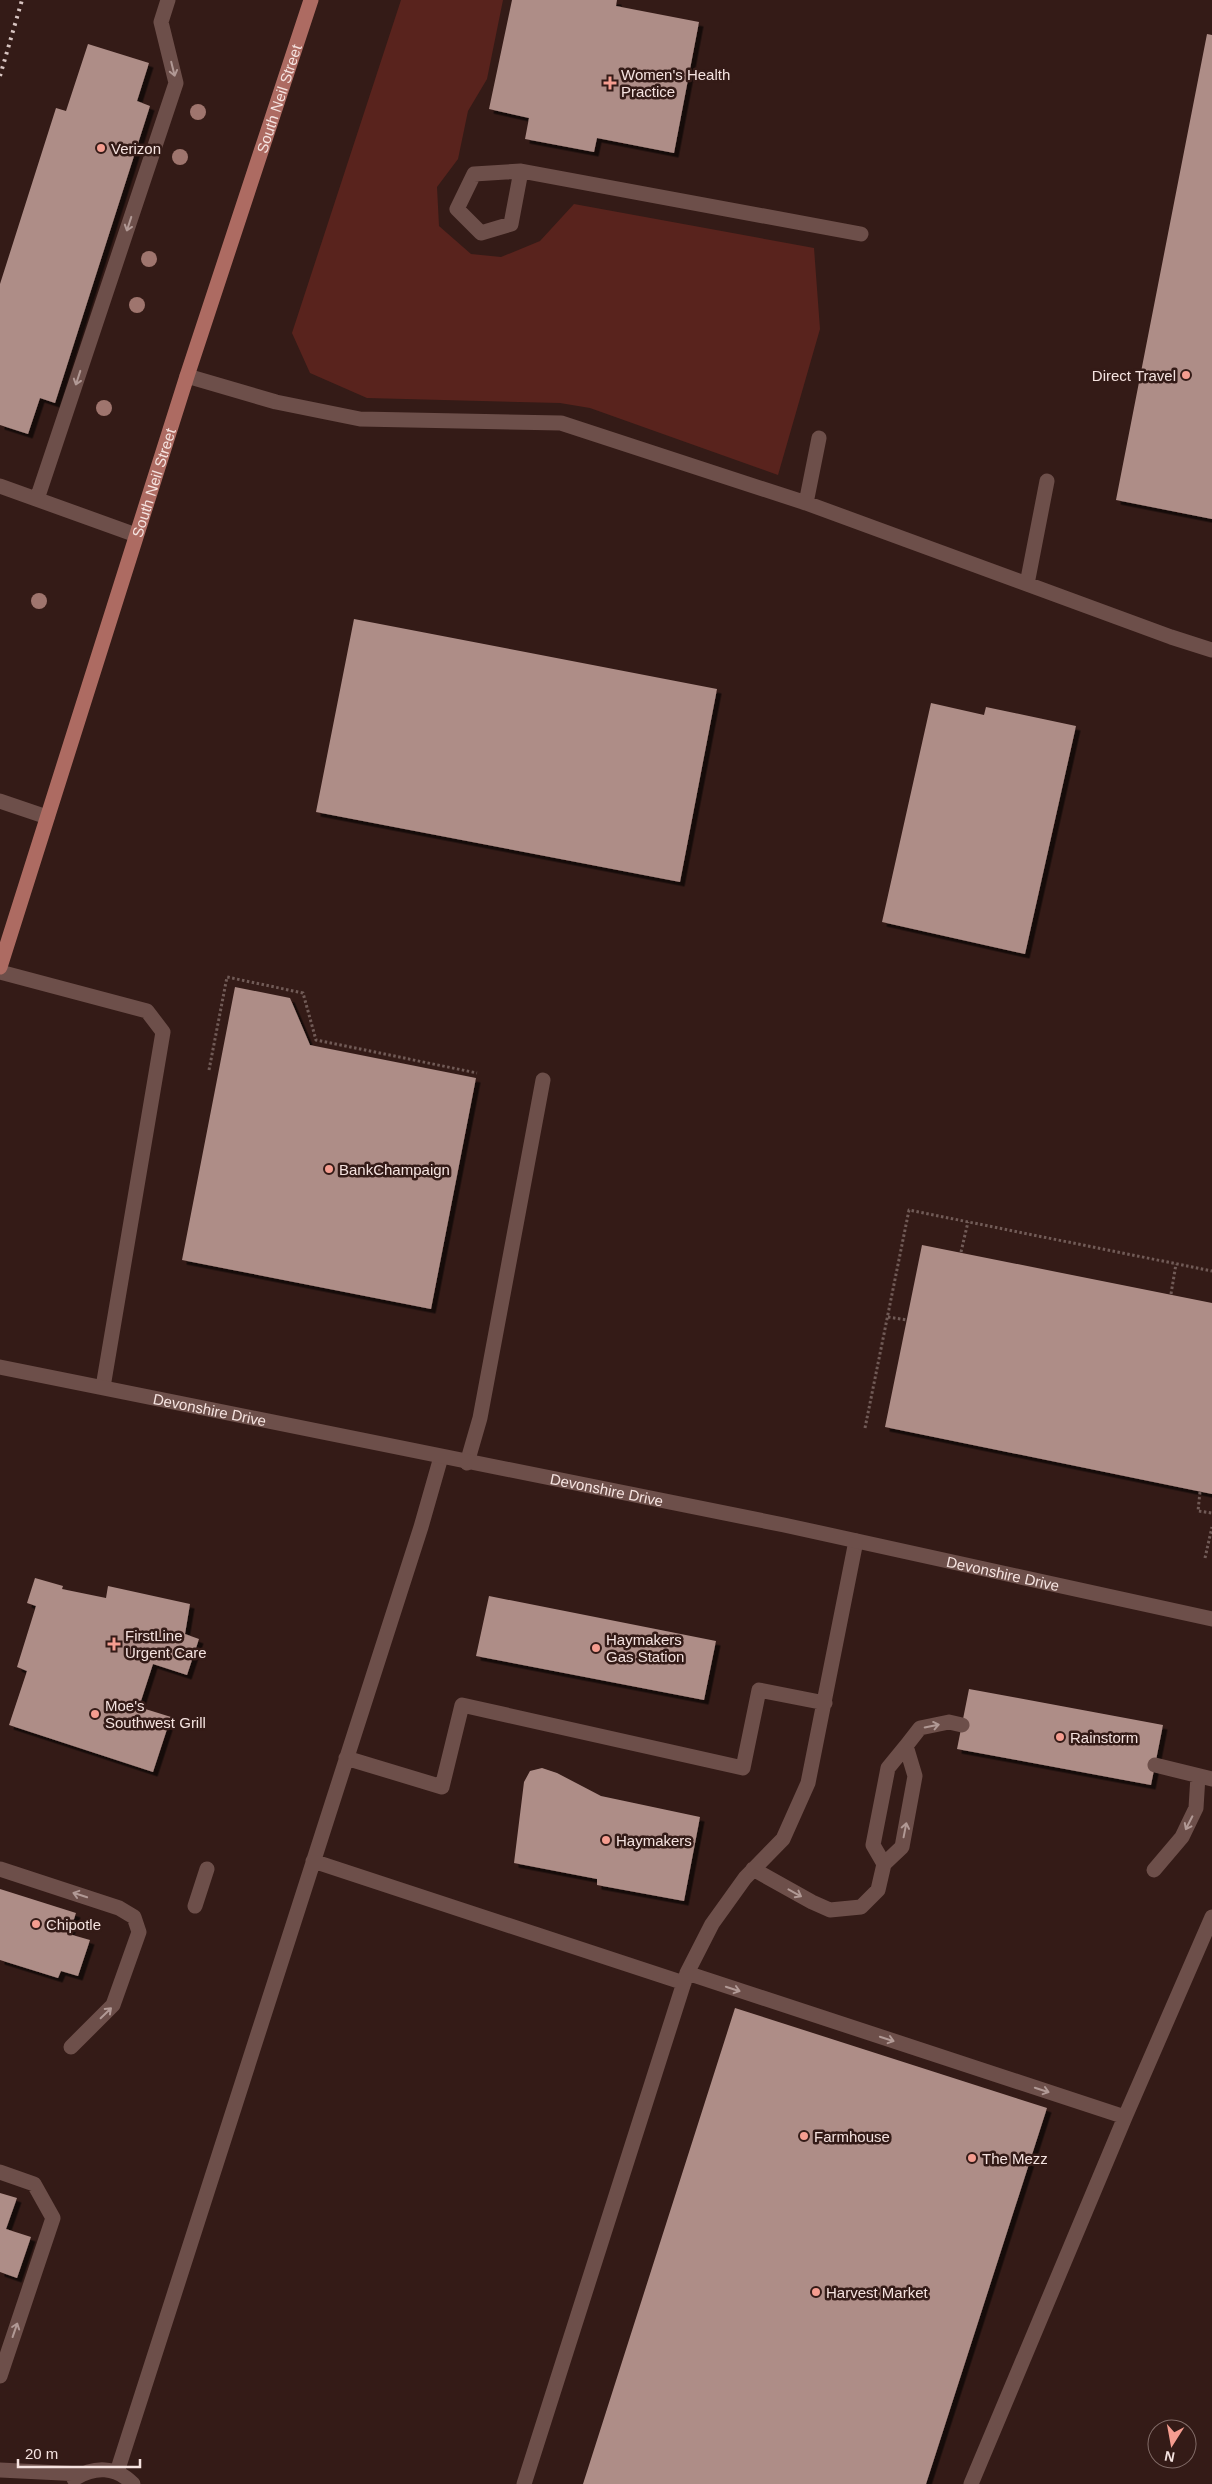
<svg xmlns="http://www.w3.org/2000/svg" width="1212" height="2484" viewBox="0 0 1212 2484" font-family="Helvetica,sans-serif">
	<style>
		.green { fill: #59231d }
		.building { fill: #ae8d87; filter: url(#shadow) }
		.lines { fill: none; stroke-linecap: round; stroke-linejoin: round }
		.path { stroke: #715b57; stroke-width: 3; stroke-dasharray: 2.5 2.5; stroke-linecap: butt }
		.lane { stroke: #6d4f4a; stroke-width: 15 }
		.secondary { stroke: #6d4f4a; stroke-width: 15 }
		.primary { stroke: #ad6b62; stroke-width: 15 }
		.rail { stroke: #d7c4c1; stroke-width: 4; stroke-dasharray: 2.5 5; stroke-linecap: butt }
		.tree { fill: #9f756e }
		.oneway { stroke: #b19995 }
		.poi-dot { fill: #f59d90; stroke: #341b17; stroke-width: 2 }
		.labels { text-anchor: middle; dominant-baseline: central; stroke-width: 5; stroke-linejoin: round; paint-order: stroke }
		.poi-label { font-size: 15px; fill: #f5e3e0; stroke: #341b17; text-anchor: start }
		.street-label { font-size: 15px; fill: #f5e3e0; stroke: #341b17 }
	</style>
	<defs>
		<filter id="shadow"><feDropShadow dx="4.5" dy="4.5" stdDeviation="0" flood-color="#0009"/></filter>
	</defs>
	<rect width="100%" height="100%" fill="#341b17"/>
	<path class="green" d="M 401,0 L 503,0 L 487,79 L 468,111 L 458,159 L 437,187 L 439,226 L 471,254 L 501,257 L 540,241 L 574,204 L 814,248 L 820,329 L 778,475 L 590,408 L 560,403 L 367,398 L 310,373 L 292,333 Z"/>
	<path class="building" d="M 512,0 L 617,0 L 616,6 L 699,22 L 674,153 L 597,138 L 594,152 L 525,139 L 529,118 L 489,109 Z
		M 1207,34 L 1212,35 L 1212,519 L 1116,500 Z
		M 88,44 L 149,63 L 137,101 L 150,106 L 55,403 L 40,398 L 28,434 L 0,425 L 0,284 L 56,108 L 66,111 Z
		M 354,619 L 717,689 L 680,882 L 316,812 Z
		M 931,703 L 984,715 L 986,707 L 1076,726 L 1025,954 L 882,922 Z
		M 235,987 L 290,998 L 310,1045 L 476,1078 L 431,1309 L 182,1260 Z
		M 922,1245 L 1212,1303 L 1212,1494 L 885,1427 Z
		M 35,1578 L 63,1586 L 62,1589 L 106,1598 L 108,1586 L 190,1604 L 185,1634 L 199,1639 L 187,1675 L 153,1664 L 139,1707 L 171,1717 L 153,1772 L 9,1725 L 27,1671 L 17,1667 L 36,1606 L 27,1603 Z
		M 489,1596 L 716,1641 L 704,1700 L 476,1656 Z
		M 969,1689 L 1163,1725 L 1151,1785 L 957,1749 Z
		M 542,1768 L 557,1773 L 601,1796 L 700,1817 L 684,1901 L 597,1885 L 597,1879 L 514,1863 L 524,1782 L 530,1771 Z
		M 0,1889 L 76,1913 L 69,1934 L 90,1940 L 78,1976 L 61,1971 L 58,1978 L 0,1960 Z
		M 735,2008 L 1047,2108 L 926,2484 L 583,2484 Z
		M 0,2193 L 17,2198 L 6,2229 L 31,2237 L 17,2278 L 0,2272 Z"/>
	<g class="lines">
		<path class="path" d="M 209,1070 L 227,977 L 303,993 L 316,1040 L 477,1073
			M 961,1252 L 968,1222
			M 1171,1294 L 1176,1264
			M 888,1317 L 907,1320
			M 865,1428 L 909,1210 L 1212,1271
			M 1200,1492 L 1198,1511 L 1212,1513
			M 1205,1558 L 1212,1527"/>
		<path class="lane" d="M 521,171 L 511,224 L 481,233 L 457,209 L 474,174 L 521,171 L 861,234
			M 187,376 L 276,402 L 360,419 L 561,423 L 806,503 L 1171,637 L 1212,650
			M 0,486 L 136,535
			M 37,499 L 176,83 L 161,22 L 168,0
			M 806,503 L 819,438
			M 1027,584 L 1047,481
			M 0,801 L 47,817
			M 0,972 L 147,1011 L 163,1032 L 103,1387
			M 467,1463 L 480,1418 L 543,1080
			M 346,1758 L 442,1787 L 462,1705 L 743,1768 L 759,1690 L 825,1703
			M 1155,1765 L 1212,1779
			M 313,1861 L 684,1983
			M 884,1864 L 873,1845 L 888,1768 L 906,1746
			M 0,1869 L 119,1908 L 134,1917 L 139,1932 L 113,2005 L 71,2047
			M 753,1869 L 812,1902 L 830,1910 L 861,1907 L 878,1890 L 884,1864 L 902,1847 L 915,1776 L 906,1746 L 920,1728 L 949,1722 L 962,1725
			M 1154,1870 L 1182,1837 L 1196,1808 L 1198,1776
			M 195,1906 L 207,1869
			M 687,1973 L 1125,2117
			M 0,2172 L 34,2184 L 53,2218 L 0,2376
			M 0,2470 L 82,2474
			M 117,2472 L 421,1527 L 441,1457
			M 74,2479 C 94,2466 116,2466 133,2484
			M 524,2484 L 687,1973 L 712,1924 L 745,1878 L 783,1839 L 808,1783 L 856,1541
			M 971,2484 L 1125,2117 L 1212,1917"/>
		<path class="secondary" id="s1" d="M 0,1367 L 784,1525 L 1212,1619"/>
		<path class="primary" id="s2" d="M 0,967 L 187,376 L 311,0"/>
		<path class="rail" d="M 0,76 L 22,0"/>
	</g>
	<g class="tree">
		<circle cx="198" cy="112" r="8"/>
		<circle cx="180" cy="157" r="8"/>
		<circle cx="149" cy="259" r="8"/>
		<circle cx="137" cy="305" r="8"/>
		<circle cx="104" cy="408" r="8"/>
		<circle cx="39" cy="601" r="8"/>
	</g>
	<defs><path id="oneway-shaft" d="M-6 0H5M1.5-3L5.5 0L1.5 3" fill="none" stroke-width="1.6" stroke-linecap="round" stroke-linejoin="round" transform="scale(1.25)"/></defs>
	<g class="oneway">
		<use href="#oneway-shaft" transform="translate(173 69) rotate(76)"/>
		<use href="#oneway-shaft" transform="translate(129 224) rotate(108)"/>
		<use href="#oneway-shaft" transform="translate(78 378) rotate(108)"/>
		<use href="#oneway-shaft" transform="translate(932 1726) rotate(-11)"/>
		<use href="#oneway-shaft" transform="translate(1189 1823) rotate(117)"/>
		<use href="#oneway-shaft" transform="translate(905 1830) rotate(-79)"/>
		<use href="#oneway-shaft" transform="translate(795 1893) rotate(29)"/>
		<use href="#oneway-shaft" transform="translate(80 1895) rotate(-162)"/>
		<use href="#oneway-shaft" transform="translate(733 1989) rotate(18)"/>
		<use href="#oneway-shaft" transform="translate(106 2013) rotate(-44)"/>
		<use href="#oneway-shaft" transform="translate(887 2039) rotate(18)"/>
		<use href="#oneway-shaft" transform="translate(1042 2090) rotate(18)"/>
		<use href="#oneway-shaft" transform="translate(15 2330) rotate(-71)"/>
	</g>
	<g class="poi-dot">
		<path d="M607.5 75.5h5v5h5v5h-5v5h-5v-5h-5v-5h5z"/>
		<circle cx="101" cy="148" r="5"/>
		<circle cx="1186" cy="375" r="5"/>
		<circle cx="329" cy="1169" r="5"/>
		<path d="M111.5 1636.5h5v5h5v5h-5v5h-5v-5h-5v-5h5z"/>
		<circle cx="596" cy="1648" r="5"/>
		<circle cx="95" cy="1714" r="5"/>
		<circle cx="1060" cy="1737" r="5"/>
		<circle cx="606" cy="1840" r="5"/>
		<circle cx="36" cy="1924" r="5"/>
		<circle cx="804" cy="2136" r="5"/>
		<circle cx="972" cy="2158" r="5"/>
		<circle cx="816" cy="2292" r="5"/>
	</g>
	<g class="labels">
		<g class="poi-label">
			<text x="621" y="74">Women's Health<tspan x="621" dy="17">Practice</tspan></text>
			<text x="111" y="148">Verizon</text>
			<text x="1176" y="375" text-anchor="end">Direct Travel</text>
			<text x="339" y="1169">BankChampaign</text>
			<text x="125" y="1635">FirstLine<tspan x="125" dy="17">Urgent Care</tspan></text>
			<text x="606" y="1639">Haymakers<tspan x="606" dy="17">Gas Station</tspan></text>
			<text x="105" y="1705">Moe's<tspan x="105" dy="17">Southwest Grill</tspan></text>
			<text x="1070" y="1737">Rainstorm</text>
			<text x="616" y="1840">Haymakers</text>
			<text x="46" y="1924">Chipotle</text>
			<text x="814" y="2136">Farmhouse</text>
			<text x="982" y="2158">The Mezz</text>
			<text x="826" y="2292">Harvest Market</text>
		</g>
		<g class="street-label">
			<text stroke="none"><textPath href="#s2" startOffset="912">South Neil Street</textPath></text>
			<text stroke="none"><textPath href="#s2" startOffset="508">South Neil Street</textPath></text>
			<text stroke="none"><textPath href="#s1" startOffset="214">Devonshire Drive</textPath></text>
			<text stroke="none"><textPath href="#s1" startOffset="619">Devonshire Drive</textPath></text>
			<text stroke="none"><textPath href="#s1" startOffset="1024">Devonshire Drive</textPath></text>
		</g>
	</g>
	<g transform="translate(1172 2444) rotate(191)"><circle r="24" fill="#341b17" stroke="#816b67"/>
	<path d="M0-4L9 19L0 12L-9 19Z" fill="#f59d90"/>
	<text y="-8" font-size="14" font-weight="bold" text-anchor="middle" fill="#f5e3e0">N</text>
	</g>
	<path d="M18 2459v8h122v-8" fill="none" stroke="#f5e3e0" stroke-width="2.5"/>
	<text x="25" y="2459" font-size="15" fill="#f5e3e0" stroke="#341b17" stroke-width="4" paint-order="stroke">20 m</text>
</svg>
